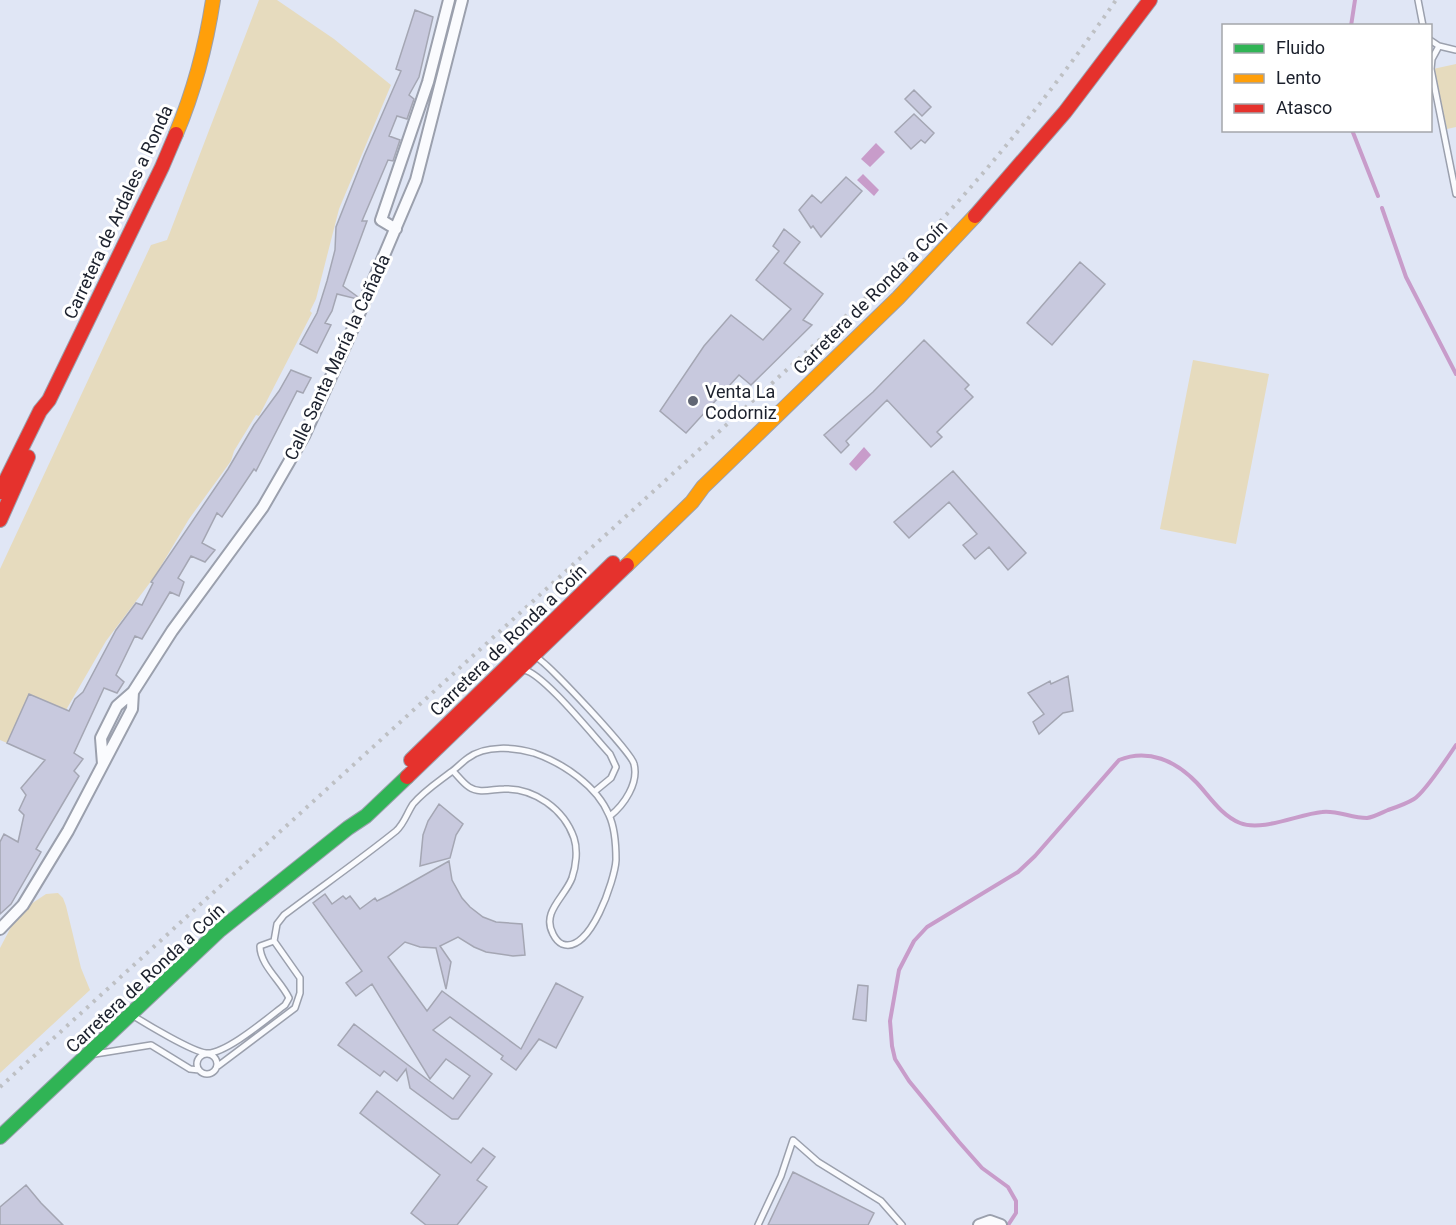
<svg xmlns="http://www.w3.org/2000/svg" width="1456" height="1225" viewBox="0 0 1456 1225" font-family="Roboto,sans-serif">
	<style>
		.green { fill: #e6dbbe }
		.water { fill: #c89cca }
		.lines { fill: none; stroke-linecap: round; stroke-linejoin: round }
		.stream { stroke: #c89cca; stroke-width: 4 }
		.building { fill: #c8c9de; stroke: #a4a6b3; stroke-width: 1.5 }
		.lane-casing { stroke: #9ba0ad; stroke-width: 8 }
		.street-casing { stroke: #9ba0ad; stroke-width: 14 }
		.fast-casing { stroke: #9ba0ad; stroke-width: 16 }
		.slow-casing { stroke: #9ba0ad; stroke-width: 16 }
		.jam-casing { stroke: #9ba0ad; stroke-width: 16 }
		.lane { stroke: #fafbfe; stroke-width: 5 }
		.street { stroke: #fafbfe; stroke-width: 10 }
		.fast { stroke: #30b455; stroke-width: 14 }
		.slow { stroke: #ff9f0a; stroke-width: 14 }
		.jam { stroke: #e5322d; stroke-width: 14 }
		.rail { stroke: #bec0c4; stroke-width: 4; stroke-dasharray: 3 6; stroke-linecap: butt }
		.poi-dot { fill: #616673; stroke: #fff; stroke-width: 2 }
		.labels { text-anchor: middle; dominant-baseline: central; stroke-width: 6; stroke-linejoin: round; paint-order: stroke }
		.street-label { font-size: 18px; fill: #1c212d; stroke: #fff }
		.poi-label { font-size: 18px; fill: #1c212d; stroke: #fff; text-anchor: start }
	</style>
	<rect width="100%" height="100%" fill="#e0e6f5"/>
	<path class="green" d="M 259,0 L 277,0 L 334,39 L 391,85 L 339,209 L 316,299 L 310,311 L 312,313 L 259,416 L 256,415 L 234,451 L 231,461 L 189,519 L 155,576 L 106,641 L 66,710 L 7,743 L 0,740 L 0,569 L 151,245 L 167,240 Z
		M 1456,64 L 1456,127 L 1447,129 L 1433,69 Z
		M 1193,360 L 1269,374 L 1236,544 L 1160,529 Z
		M 58,893 L 63,898 L 66,906 L 81,968 L 90,990 L 0,1073 L 0,948 L 11,927 L 31,904 L 46,894 Z"/>
	<path class="water" d="M 876,143 L 885,152 L 870,167 L 861,159 Z
		M 863,174 L 879,190 L 874,196 L 857,180 Z
		M 864,447 L 871,455 L 856,471 L 849,464 Z"/>
	<g class="lines">
		<path class="stream" d="M 1351,26 L 1355,0
			M 1352,130 L 1378,196
			M 1382,208 L 1406,277 L 1456,374
			M 1008,1225 L 1016,1213 L 1016,1201 L 1008,1187 L 982,1168 L 959,1142 L 909,1081 L 895,1059 L 892,1046 L 890,1021 L 899,970 L 914,941 L 927,927 L 1018,872 L 1035,856 L 1119,760 C 1148,748 1176,761 1197,783 C 1210,797 1221,815 1240,823 C 1262,832 1299,814 1322,812 C 1337,810 1351,818 1367,818 C 1374,817 1381,813 1388,810 C 1397,807 1406,804 1414,799 C 1424,793 1448,757 1456,745"/>
	</g>
	<path class="building" d="M 415,10 L 433,17 L 419,77 L 409,95 L 414,99 L 407,119 L 397,116 L 389,136 L 400,140 L 393,161 L 388,160 L 362,221 L 367,221 L 343,286 L 358,297 L 357,299 L 337,294 L 332,311 L 325,323 L 331,325 L 317,353 L 300,344 L 317,313 L 327,281 L 335,250 L 336,227 L 364,156 L 401,71 L 396,69 Z
		M 914,90 L 931,107 L 922,116 L 905,99 Z
		M 914,114 L 934,133 L 925,143 L 921,140 L 911,149 L 895,132 Z
		M 846,177 L 862,191 L 821,237 L 813,226 L 811,228 L 799,210 L 812,195 L 821,203 Z
		M 784,229 L 800,242 L 784,263 L 823,294 L 803,320 L 812,325 L 751,385 L 739,375 L 686,433 L 660,411 L 704,346 L 731,315 L 763,340 L 791,309 L 756,280 L 779,251 L 773,246 Z
		M 1080,262 L 1105,284 L 1052,345 L 1027,323 Z
		M 924,340 L 969,385 L 965,389 L 973,397 L 937,432 L 942,437 L 931,447 L 887,400 L 846,441 L 849,445 L 841,453 L 824,435 L 873,392 Z
		M 291,370 L 311,378 L 303,393 L 297,391 L 256,471 L 254,469 L 222,517 L 217,513 L 202,543 L 215,550 L 205,562 L 191,556 L 178,578 L 184,582 L 179,596 L 170,592 L 142,639 L 135,636 L 116,675 L 124,682 L 117,693 L 104,688 L 74,753 L 83,759 L 74,771 L 79,776 L 36,849 L 41,852 L 11,904 L 0,914 L 0,842 L 4,834 L 18,842 L 24,815 L 19,810 L 26,795 L 21,788 L 45,760 L 7,743 L 29,694 L 69,711 L 75,699 L 83,692 L 116,630 L 136,603 L 142,605 L 153,583 L 151,582 L 228,469 L 254,425 L 279,391 Z
		M 953,471 L 1026,553 L 1008,570 L 989,547 L 975,559 L 963,545 L 977,534 L 949,502 L 909,538 L 894,522 Z
		M 1068,676 L 1073,711 L 1063,713 L 1039,734 L 1033,722 L 1044,714 L 1028,693 L 1050,681 L 1051,684 Z
		M 439,804 L 463,824 L 456,835 L 450,858 L 420,866 L 423,835 L 428,821 Z
		M 449,861 L 452,880 L 462,898 L 470,907 L 483,917 L 496,922 L 522,924 L 525,955 L 513,956 L 486,952 L 474,947 L 458,937 L 440,946 L 451,962 L 446,989 L 436,948 L 420,947 L 405,942 L 388,957 L 427,1011 L 442,991 L 521,1049 L 556,983 L 583,997 L 556,1048 L 539,1039 L 516,1070 L 501,1059 L 503,1056 L 450,1017 L 433,1030 L 492,1074 L 458,1119 L 452,1119 L 410,1088 L 406,1069 L 397,1081 L 384,1071 L 380,1076 L 338,1045 L 354,1024 L 453,1099 L 470,1076 L 446,1059 L 430,1079 L 372,984 L 356,996 L 346,983 L 362,971 L 313,903 L 325,894 L 332,904 L 343,896 L 346,899 L 350,896 L 360,909 L 375,898 L 377,901 L 389,895 Z
		M 858,985 L 868,986 L 866,1021 L 853,1019 Z
		M 377,1091 L 471,1163 L 483,1148 L 495,1157 L 477,1180 L 487,1187 L 457,1225 L 426,1225 L 411,1213 L 440,1175 L 360,1113 Z
		M 793,1172 L 874,1213 L 868,1225 L 768,1225 Z
		M 26,1185 L 41,1203 L 63,1225 L 0,1225 L 0,1207 Z"/>
	<g class="lines">
		<defs>
			<path id="lane" d="M 1418,0 L 1423,26
				M 1430,40 L 1439,46 L 1456,50
				M 1439,46 L 1432,59 L 1431,69 L 1456,194
				M 537,658 C 546,661 632,753 634,764 C 639,783 624,805 610,816
				M 524,670 C 543,673 595,738 610,754 L 616,767 L 611,778 L 594,792
				M 274,941 L 277,924 L 284,915 C 321,887 360,860 396,831 C 404,824 407,813 413,804 C 424,791 438,782 451,772 C 457,768 462,762 468,758 C 485,745 515,747 534,753 C 563,763 597,786 609,815 C 615,828 616,845 616,860 C 615,879 590,955 562,944 C 558,942 555,938 553,934 C 541,912 565,897 572,878 C 576,866 578,850 574,838 C 564,809 534,788 504,789 C 493,789 479,794 469,787 C 463,783 458,776 453,771
				M 132,1015 C 146,1024 193,1052 206,1053 C 225,1055 269,1017 285,1005 L 289,998 C 281,981 260,965 260,946 L 274,941 L 300,978 L 300,993 L 295,1008 L 218,1066
				M197 1064a10 10 0 1 1 20 0a10 10 0 1 1-20 0Z
				M 95,1054 L 151,1045 L 190,1069 L 199,1070
				M 758,1225 L 781,1176 L 793,1140 L 818,1162 L 881,1201 L 902,1225"/>
			<path id="street" d="M 396,229 L 381,220 L 428,82 L 449,0
				M 103,764 L 101,738 L 117,706 L 133,692 L 172,631 L 263,507 L 304,436 L 351,333 L 416,180 L 462,0
				M 0,929 L 23,905 L 68,831 L 132,709 L 133,692
				M 979,1225 L 990,1221 L 1001,1225"/>
			<path id="fast" d="M 0,1137 L 220,930 L 348,828 L 366,816 L 407,777"/>
			<path id="slow" d="M 176,134 C 194,91 206,46 213,0
				M 627,565 L 692,502 L 703,487 L 898,298 L 975,216"/>
			<path id="jam" d="M 975,216 L 1065,112 L 1150,0
				M 0,492 L 40,411 L 49,400 L 162,167 L 176,134
				M 0,520 L 28,457
				M 411,760 L 613,563
				M 407,777 L 627,565"/>
		</defs>
		<use href="#lane" class="lane-casing"/>
		<use href="#street" class="street-casing"/>
		<use href="#fast" class="fast-casing"/>
		<use href="#slow" class="slow-casing"/>
		<use href="#jam" class="jam-casing"/>
		<use href="#lane" class="lane"/>
		<use href="#street" class="street"/>
		<use href="#fast" class="fast"/>
		<use href="#slow" class="slow"/>
		<use href="#jam" class="jam"/>
		<path class="rail" d="M 0,1087 L 792,365 C 828,332 865,300 899,265 C 979,183 1051,94 1116,0"/>
	</g>
	<circle class="poi-dot" cx="693" cy="401" r="6"/>
	<g class="labels">
		<g class="street-label">
			<text transform="translate(118 212) rotate(-65)">Carretera de Ardales a Ronda</text>
			<text transform="translate(870 297) rotate(-45)">Carretera de Ronda a Coín</text>
			<text transform="translate(337 357) rotate(-65)">Calle Santa María la Cañada</text>
			<text transform="translate(508 640) rotate(-44)">Carretera de Ronda a Coín</text>
			<text transform="translate(145 978) rotate(-43)">Carretera de Ronda a Coín</text>
		</g>
		<g class="poi-label">
			<text x="705" y="391">Venta La<tspan x="705" dy="21">Codorniz</tspan></text>
		</g>
	</g>
	<rect x="1222" y="24" width="210" height="108" fill="#ffffff" stroke="#a4a6ab" stroke-width="1.5"/>
	<rect x="1234" y="44" width="30" height="9" fill="#30b455" stroke="#a4a6ab" stroke-width="1.5"/>
	<text x="1276" y="54" font-size="18" fill="#1c212d">Fluido</text>
	<rect x="1234" y="74" width="30" height="9" fill="#ff9f0a" stroke="#a4a6ab" stroke-width="1.5"/>
	<text x="1276" y="84" font-size="18" fill="#1c212d">Lento</text>
	<rect x="1234" y="104" width="30" height="9" fill="#e5322d" stroke="#a4a6ab" stroke-width="1.5"/>
	<text x="1276" y="114" font-size="18" fill="#1c212d">Atasco</text>
</svg>
